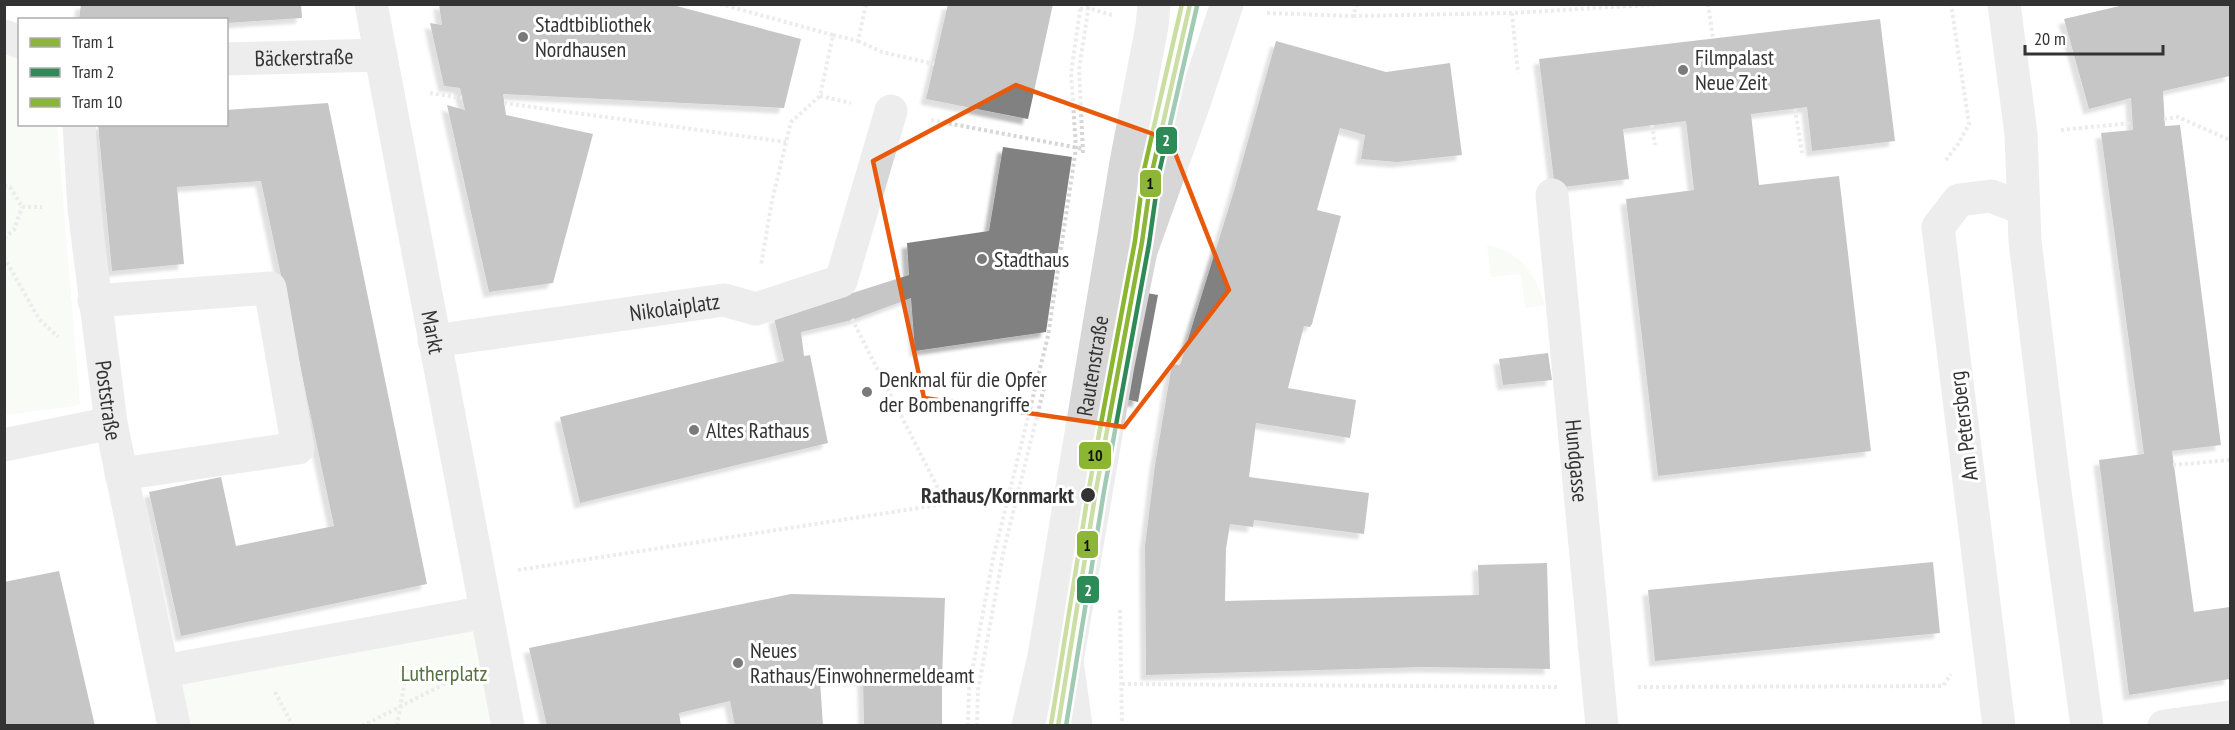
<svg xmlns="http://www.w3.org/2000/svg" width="2235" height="730" viewBox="0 0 2235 730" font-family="'PT Sans Narrow',sans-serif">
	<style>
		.green { fill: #f1f5ed }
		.building { fill: #818181; filter: url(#shadow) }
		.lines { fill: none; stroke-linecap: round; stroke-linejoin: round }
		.path { stroke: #d6d6d6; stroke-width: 4; stroke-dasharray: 3 3; stroke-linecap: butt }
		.minor { stroke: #d7d7d7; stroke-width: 33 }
		.tram-1-casing { stroke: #fff; stroke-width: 9 }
		.tram-2-casing { stroke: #fff; stroke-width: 9 }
		.tram-3-casing { stroke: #fff; stroke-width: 9 }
		.tram-1 { stroke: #8db638; stroke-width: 4.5 }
		.tram-2 { stroke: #2e8b57; stroke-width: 4.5 }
		.tram-3 { stroke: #8bb632; stroke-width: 4.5 }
		.marked { fill: none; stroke: #e8590c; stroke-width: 4.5; stroke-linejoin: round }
		.poi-dot { fill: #7a7a7a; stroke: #fff; stroke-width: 2 }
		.stop-dot { fill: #333; stroke: #fff; stroke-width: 2 }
		.labels { text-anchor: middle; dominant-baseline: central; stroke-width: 6; stroke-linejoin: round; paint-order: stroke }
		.poi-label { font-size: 22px; fill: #333; stroke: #fff; text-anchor: start }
		.street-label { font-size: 22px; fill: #333; stroke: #fff }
		.stop-label { font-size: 22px; font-weight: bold; fill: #333; stroke: #fff; text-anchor: end }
		.park-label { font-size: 22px; fill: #56703f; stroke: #fff }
		.line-badge { stroke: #fff; stroke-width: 2 }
		.badge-label { font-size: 16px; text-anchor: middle; font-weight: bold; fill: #fff }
		.pale-badge-label { font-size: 16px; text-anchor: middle; font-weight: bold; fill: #111 }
	</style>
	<defs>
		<filter id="shadow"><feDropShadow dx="-5.5" dy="5.5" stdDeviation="1.5" flood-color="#0004"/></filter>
	</defs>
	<rect width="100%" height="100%" fill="#fff"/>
	<path class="green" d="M 4,31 L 19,37 L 20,124 L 57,125 L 80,405 L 5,415 Z
		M 1487,245 C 1522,253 1534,272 1545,305 L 1525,308 L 1521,274 L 1491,277 Z
		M 486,612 L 508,725 L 174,725 L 164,671 Z"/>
	<path class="building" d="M 81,4 L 301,4 L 302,18 L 226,23 L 226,20 L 79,20 Z
		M 439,4 L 669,4 L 801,39 L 784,108 L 503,94 L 506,115 L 593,134 L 553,283 L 489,292 L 447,105 L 465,110 L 460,88 L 444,86 L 430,23 L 442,25 Z
		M 948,4 L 1053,4 L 1028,119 L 926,99 Z
		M 2128,4 L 2230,4 L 2230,76 L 2163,91 L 2165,126 L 2180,125 L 2221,445 L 2172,451 L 2194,612 L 2230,607 L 2230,679 L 2129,695 L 2099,460 L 2144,454 L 2101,133 L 2133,130 L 2131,98 L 2089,109 L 2064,19 Z
		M 1880,19 L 1895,141 L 1812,151 L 1807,107 L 1751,114 L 1759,185 L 1839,176 L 1871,451 L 1658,476 L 1626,199 L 1694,190 L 1686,121 L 1623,129 L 1629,179 L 1555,188 L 1539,59 Z
		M 1276,41 L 1386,72 L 1450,63 L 1462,155 L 1397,162 L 1361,159 L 1365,135 L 1340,128 L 1317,210 L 1341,216 L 1312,324 L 1310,327 L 1304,326 L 1288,388 L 1356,400 L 1350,438 L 1256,423 L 1249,477 L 1369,493 L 1364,534 L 1254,520 L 1253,527 L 1230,524 L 1226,549 L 1225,601 L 1479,595 L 1478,565 L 1547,563 L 1550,669 L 1423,667 L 1146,675 L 1145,546 L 1155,465 L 1172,364 L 1180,365 L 1234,191 Z
		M 328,103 L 427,584 L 181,636 L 149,492 L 221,477 L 236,546 L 334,526 L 261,181 L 177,187 L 184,264 L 112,271 L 98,124 L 226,124 L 226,110 Z
		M 1003,147 L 1072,157 L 1046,332 L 915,351 L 911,298 L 852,320 L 801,332 L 804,356 L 810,355 L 828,443 L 580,503 L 560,417 L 784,361 L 774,318 L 909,275 L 907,243 L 989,231 Z
		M 1141,292 L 1158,295 L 1138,402 L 1121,398 Z
		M 1548,353 L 1552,380 L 1503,385 L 1499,359 Z
		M 1933,562 L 1940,633 L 1655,661 L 1648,590 Z
		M 59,571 L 95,726 L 4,726 L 4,582 Z
		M 791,594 L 945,598 L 942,679 L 942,726 L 864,726 L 863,680 L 820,680 L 823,726 L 735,726 L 730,701 L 679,713 L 681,726 L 547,726 L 529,648 Z"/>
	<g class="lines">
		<path class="path" d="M 720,4 L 833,35 L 820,96 L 791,122 L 772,201 L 761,265
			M 1708,4 L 1713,38
			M 1080,9 L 1088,8 L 1112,15
			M 1267,13 L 1353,16 L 1357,4
			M 1512,13 L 1518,73
			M 1353,16 L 1512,13 L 1665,4
			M 833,35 L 858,41 L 866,4
			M 858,41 L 882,52 L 934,64
			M 430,93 L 462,98
			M 820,96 L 851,103
			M 504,103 L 786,142
			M 1795,109 L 1802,153
			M 2164,119 L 2178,117 L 2230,140
			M 931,120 L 1084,149
			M 1652,125 L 1655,145
			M 2061,130 L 2132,123
			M 1083,153 L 1079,70 L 1089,4
			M 1946,160 L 1958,144 L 1969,124 L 1951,4
			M 4,186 L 10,187 L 22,207
			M 22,207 L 42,207
			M 4,238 L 14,230 L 22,207
			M 4,257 L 39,319 L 58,337
			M 852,319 L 945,502
			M 2173,465 L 2230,460
			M 518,570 L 1009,494
			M 1120,610 L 1122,726
			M 1122,684 L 1559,687
			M 1638,687 L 1943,686 L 1951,674
			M 275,692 L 293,726
			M 362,726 L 456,678
			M 397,726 L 407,668
			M 968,726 L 969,688 L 993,559 L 1048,336 L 1076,148 L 1071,73 L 1081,4
			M 977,726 L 978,690 L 1004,549 L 1044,388"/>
		<g class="minor">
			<path id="s1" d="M 371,4 L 508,726"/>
			<path d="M 2004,4 L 2021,134 L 2025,241 L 2053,476 L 2087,726"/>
			<path d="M 4,36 L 20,42"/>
			<path id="s2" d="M 226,59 L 381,55"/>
			<path id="s3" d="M 79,124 L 84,209 L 111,423 L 174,726"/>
			<path id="s4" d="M 1552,195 L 1602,726"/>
			<path d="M 94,301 L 270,288 L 298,448 L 121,474"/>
			<path id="s5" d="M 434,341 L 724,300 L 756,309 L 841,281 L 891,111"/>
			<path d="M 4,445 L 111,423"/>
			<path d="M 164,671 L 486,612"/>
			<path id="s6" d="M 1028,726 L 1044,656 L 1127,157 L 1152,26 L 1154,4"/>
			<path d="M 1076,726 L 1067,661 L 1118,365 L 1141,251 L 1194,103 L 1227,4"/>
			<path d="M 1999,726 L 1938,227 L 1959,200 L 1991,196 L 2022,208"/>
			<path d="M 2164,726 L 2230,717"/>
		</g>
		<defs>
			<path id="tram-1" d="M 1058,726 L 1096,490 L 1142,242 L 1152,172 L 1190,4"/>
			<path id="tram-2" d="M 1066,726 L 1104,491 L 1149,244 L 1159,173 L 1197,6"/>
			<path id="tram-3" d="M 1051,725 L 1089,488 L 1135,241 L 1144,170 L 1182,4"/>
		</defs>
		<use href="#tram-1" class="tram-1-casing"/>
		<use href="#tram-2" class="tram-2-casing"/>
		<use href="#tram-3" class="tram-3-casing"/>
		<use href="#tram-1" class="tram-1"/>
		<use href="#tram-2" class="tram-2"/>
		<use href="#tram-3" class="tram-3"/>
	</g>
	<path d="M0 0H2235V730H0ZM 1016,85 L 1170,140 L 1229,290 L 1124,427 L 924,398 L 873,161 Z" fill="#fff" fill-opacity=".55" fill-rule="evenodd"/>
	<path class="marked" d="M 1016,85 L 1170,140 L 1229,290 L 1124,427 L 924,398 L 873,161 Z"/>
	<g class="poi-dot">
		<circle cx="523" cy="37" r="6"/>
		<circle cx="1683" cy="70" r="6"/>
		<circle cx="982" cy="259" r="6"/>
		<circle cx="867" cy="392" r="6"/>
		<circle cx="694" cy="430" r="6"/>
		<circle cx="738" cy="663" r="6"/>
	</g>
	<circle class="stop-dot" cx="1088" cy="495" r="8"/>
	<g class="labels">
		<g class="poi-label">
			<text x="535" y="24">Stadtbibliothek<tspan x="535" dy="25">Nordhausen</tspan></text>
			<text x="1695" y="57">Filmpalast<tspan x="1695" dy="25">Neue Zeit</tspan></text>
			<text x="994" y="259">Stadthaus</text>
			<text x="879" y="379">Denkmal für die Opfer<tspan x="879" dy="25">der Bombenangriffe</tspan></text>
			<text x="706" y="430">Altes Rathaus</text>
			<text x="750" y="650">Neues<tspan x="750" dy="25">Rathaus/Einwohnermeldeamt</tspan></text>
		</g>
		<g class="street-label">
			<text stroke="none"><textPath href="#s2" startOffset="78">Bäckerstraße</textPath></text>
			<text stroke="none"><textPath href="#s5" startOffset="243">Nikolaiplatz</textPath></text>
			<text stroke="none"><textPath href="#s1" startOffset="334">Markt</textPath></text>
			<text stroke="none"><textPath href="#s6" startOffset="366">Rautenstraße</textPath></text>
			<text stroke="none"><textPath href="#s3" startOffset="278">Poststraße</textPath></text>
			<text transform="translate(1963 426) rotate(-97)">Am Petersberg</text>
			<text stroke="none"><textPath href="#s4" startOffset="267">Hundgasse</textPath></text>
		</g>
		<g class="stop-label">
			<text x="1074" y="495">Rathaus/Kornmarkt</text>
		</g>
		<g class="park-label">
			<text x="444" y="673">Lutherplatz</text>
		</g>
	</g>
	<g class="line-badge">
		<rect x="1155" y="126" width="23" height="29" rx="6" fill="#2e8b57"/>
		<rect x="1139" y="169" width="23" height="29" rx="6" fill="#8db638"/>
		<rect x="1078" y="441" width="34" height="29" rx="6" fill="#8bb632"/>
		<rect x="1076" y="530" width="23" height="29" rx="6" fill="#8db638"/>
		<rect x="1076" y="575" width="24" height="29" rx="6" fill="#2e8b57"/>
	</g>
	<g class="badge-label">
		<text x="1166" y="146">2</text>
		<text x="1088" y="596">2</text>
	</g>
	<g class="pale-badge-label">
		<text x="1150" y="189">1</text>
		<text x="1095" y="461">10</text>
		<text x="1087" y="551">1</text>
	</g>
	<rect width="2235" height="730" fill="none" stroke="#333333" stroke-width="12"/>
	<rect x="18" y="18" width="210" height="108" fill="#ffffff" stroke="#adadad" stroke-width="1.5"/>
	<rect x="30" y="38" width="30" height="9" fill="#8db638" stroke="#adadad" stroke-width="1.5"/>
	<text x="72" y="48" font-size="18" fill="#333333">Tram 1</text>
	<rect x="30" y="68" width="30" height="9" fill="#2e8b57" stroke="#adadad" stroke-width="1.5"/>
	<text x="72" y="78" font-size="18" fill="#333333">Tram 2</text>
	<rect x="30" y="98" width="30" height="9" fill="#8bb632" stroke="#adadad" stroke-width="1.5"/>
	<text x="72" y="108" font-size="18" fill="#333333">Tram 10</text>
	<path d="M2025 45v9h138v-9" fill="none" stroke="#333333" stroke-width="3"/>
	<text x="2034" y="45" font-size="18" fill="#333333" stroke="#ffffff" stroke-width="4.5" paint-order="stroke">20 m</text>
</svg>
